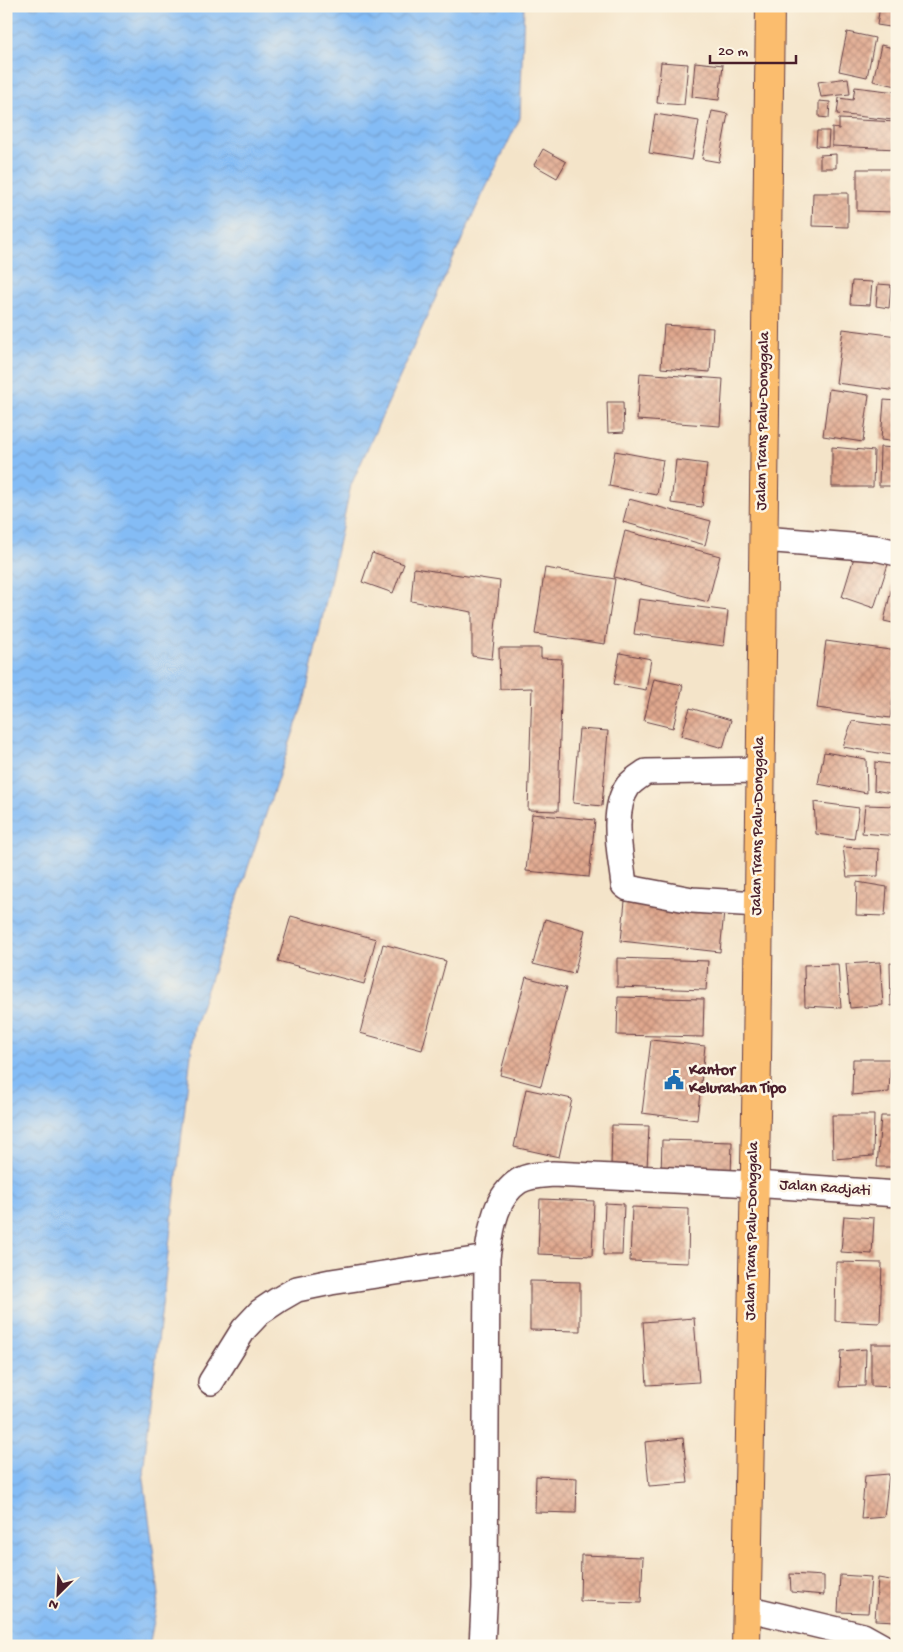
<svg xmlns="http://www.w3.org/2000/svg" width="903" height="1652" viewBox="0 0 903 1652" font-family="'Gochi Hand',sans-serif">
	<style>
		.water { fill: url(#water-waves); stroke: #676e90 }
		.building { fill: url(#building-cross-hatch) }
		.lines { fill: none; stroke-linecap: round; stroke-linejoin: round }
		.minor-casing { stroke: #643d43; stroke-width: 28 }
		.trunk-casing { stroke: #643d43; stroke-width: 30 }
		.minor { stroke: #fff; stroke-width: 25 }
		.trunk { stroke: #fbbd6e; stroke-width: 28 }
		.labels { text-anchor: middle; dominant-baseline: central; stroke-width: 5; stroke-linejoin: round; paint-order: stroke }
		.street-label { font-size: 16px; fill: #4a1f2b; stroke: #fcf5e5 }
		.poi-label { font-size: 16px; font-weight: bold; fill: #4a1f2b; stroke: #fcf5e5; text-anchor: start }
	</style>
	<defs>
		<pattern id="water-waves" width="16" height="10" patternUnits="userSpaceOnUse" patternTransform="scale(1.25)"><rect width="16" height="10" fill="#84bcf5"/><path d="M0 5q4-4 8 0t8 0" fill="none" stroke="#74a1d2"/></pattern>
		<pattern id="building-cross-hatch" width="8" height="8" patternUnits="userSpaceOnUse" patternTransform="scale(1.25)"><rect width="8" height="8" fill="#e0a88e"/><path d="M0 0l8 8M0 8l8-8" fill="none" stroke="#b88874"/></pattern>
	</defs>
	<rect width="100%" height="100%" fill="#fcf5e5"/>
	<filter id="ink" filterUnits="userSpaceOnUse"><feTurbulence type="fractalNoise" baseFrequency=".02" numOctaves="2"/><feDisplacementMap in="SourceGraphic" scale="10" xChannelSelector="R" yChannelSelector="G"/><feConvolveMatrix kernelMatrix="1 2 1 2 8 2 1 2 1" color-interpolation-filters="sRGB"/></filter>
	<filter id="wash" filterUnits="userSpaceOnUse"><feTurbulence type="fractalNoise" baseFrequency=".0096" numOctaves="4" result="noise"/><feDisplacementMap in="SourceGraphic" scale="20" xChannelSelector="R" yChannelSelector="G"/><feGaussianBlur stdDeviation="1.12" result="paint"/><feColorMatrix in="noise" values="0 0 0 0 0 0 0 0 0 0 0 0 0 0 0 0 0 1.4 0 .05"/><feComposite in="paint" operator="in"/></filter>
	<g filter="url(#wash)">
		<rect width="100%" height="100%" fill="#f4e4c9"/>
		<path class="water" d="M 6,6 L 524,6 L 520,118 L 478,204 L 351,485 L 305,698 L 194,1028 L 143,1472 L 159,1595 L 149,1646 L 6,1646 Z"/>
		<g id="blocks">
			<path class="building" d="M 880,6 L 897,6 L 897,28 L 877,25 Z
				M 847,32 L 875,38 L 867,77 L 839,71 Z
				M 881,45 L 897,49 L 897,86 L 873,81 Z
				M 661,62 L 688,64 L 684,105 L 657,103 Z
				M 695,62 L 723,65 L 719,100 L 692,97 Z
				M 848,78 L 850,94 L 821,97 L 818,82 Z
				M 855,87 L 896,92 L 893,120 L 837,114 L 839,98 L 853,100 Z
				M 819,101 L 830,102 L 829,118 L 819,117 Z
				M 712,111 L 728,114 L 719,162 L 702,159 Z
				M 655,114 L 699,121 L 692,160 L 649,153 Z
				M 839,119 L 897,122 L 897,149 L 832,146 L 832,128 L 839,129 Z
				M 817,131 L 829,131 L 828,147 L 816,146 Z
				M 543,149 L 566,162 L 557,178 L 534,165 Z
				M 836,154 L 836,168 L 820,168 L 820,155 Z
				M 857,169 L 897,169 L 897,212 L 857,211 Z
				M 813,193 L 848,193 L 848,227 L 812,226 Z
				M 852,281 L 872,282 L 870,305 L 850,304 Z
				M 878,284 L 891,285 L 889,308 L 876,306 Z
				M 894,295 L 897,295 L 897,321 L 893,321 Z
				M 664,325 L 713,328 L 710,372 L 661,368 Z
				M 843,329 L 897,336 L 897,391 L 836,383 Z
				M 640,373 L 723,379 L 720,426 L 637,420 Z
				M 829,389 L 869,395 L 863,442 L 823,436 Z
				M 884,400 L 897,401 L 897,442 L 881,440 Z
				M 607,402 L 623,402 L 624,432 L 608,433 Z
				M 832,447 L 874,451 L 873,487 L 832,487 Z
				M 880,447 L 897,448 L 897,486 L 879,486 Z
				M 615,451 L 663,460 L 657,495 L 609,486 Z
				M 676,460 L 707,464 L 702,507 L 671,503 Z
				M 629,499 L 711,521 L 705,545 L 623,522 Z
				M 625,531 L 720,556 L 708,602 L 614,577 Z
				M 372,553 L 404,564 L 393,593 L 362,582 Z
				M 855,554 L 890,558 L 874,608 L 842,597 Z
				M 414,568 L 500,581 L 492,659 L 472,656 L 472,612 L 411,601 Z
				M 545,568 L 615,579 L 605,644 L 535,634 Z
				M 896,569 L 897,569 L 897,624 L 884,621 Z
				M 639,599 L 728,611 L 724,646 L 634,634 Z
				M 826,641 L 897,651 L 897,671 L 890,718 L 817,708 Z
				M 499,648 L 541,648 L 541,658 L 562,659 L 558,811 L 528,810 L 532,688 L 500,689 Z
				M 620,653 L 651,659 L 646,690 L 614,684 Z
				M 654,679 L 683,685 L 673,728 L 644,721 Z
				M 690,708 L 731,720 L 723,748 L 681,736 Z
				M 852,721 L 897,727 L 897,756 L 843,747 Z
				M 579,729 L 608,731 L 602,806 L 573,803 Z
				M 824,752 L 866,759 L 867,793 L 818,784 Z
				M 875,762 L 897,765 L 897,794 L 874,790 Z
				M 814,802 L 859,808 L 854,839 L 816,834 Z
				M 865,805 L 897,806 L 897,836 L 862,833 Z
				M 532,814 L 595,820 L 589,877 L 526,871 Z
				M 843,847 L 879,849 L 878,876 L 847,877 Z
				M 857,882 L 887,887 L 885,916 L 856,915 Z
				M 625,901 L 724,912 L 720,952 L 621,941 Z
				M 291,916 L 376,939 L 364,984 L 278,961 Z
				M 545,919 L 585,930 L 574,974 L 533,964 Z
				M 383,944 L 446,961 L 422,1050 L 360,1033 Z
				M 617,958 L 708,961 L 706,990 L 617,987 Z
				M 880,962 L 883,1005 L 850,1008 L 846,964 Z
				M 890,963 L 897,964 L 897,1005 L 891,1006 Z
				M 838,964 L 841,1008 L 805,1006 L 804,965 Z
				M 526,977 L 566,988 L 541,1086 L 500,1075 Z
				M 618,997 L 704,999 L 703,1037 L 617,1035 Z
				M 651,1040 L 705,1046 L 697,1120 L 642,1113 Z
				M 853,1059 L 891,1059 L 889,1092 L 852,1095 Z
				M 526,1089 L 572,1099 L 559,1157 L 514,1147 Z
				M 832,1115 L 874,1115 L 873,1156 L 833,1159 Z
				M 881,1116 L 897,1116 L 897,1167 L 877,1167 Z
				M 612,1125 L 649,1126 L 647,1168 L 611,1167 Z
				M 662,1140 L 732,1142 L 731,1177 L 661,1175 Z
				M 540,1199 L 594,1201 L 592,1256 L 538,1254 Z
				M 605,1203 L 624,1204 L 622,1255 L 603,1255 Z
				M 632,1207 L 689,1209 L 688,1263 L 630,1261 Z
				M 844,1216 L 874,1218 L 872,1254 L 841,1252 Z
				M 836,1262 L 882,1263 L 880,1323 L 835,1321 Z
				M 530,1281 L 580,1282 L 580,1331 L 530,1330 Z
				M 694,1318 L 699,1382 L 647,1385 L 643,1322 Z
				M 871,1344 L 897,1344 L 897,1387 L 871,1386 Z
				M 866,1349 L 865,1386 L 839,1387 L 841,1351 Z
				M 683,1438 L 688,1483 L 649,1486 L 645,1442 Z
				M 889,1474 L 884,1517 L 861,1519 L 865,1476 Z
				M 536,1476 L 577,1478 L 576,1513 L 535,1512 Z
				M 895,1500 L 897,1501 L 897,1519 L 893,1519 Z
				M 581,1555 L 643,1557 L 641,1603 L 580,1601 Z
				M 790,1574 L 824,1576 L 824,1595 L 791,1592 Z
				M 840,1575 L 871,1577 L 868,1613 L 838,1612 Z
				M 878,1578 L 897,1581 L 897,1621 L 875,1620 Z"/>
		</g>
	</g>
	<g filter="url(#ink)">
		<use href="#blocks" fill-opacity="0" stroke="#643d43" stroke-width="1"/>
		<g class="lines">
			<defs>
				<path id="minor" d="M 763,539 L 876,548 L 897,553
					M 758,904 L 692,900 L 628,888 L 624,885 C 621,857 610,811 628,786 C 633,780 640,776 646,772 L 760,770
					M 211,1382 L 244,1329 L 260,1312 L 278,1300 L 297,1289 L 331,1282 L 487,1258
					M 746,1608 L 863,1636 L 881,1646
					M 482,1646 L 485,1588 L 487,1258 C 491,1231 494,1197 519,1181 C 529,1175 542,1175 553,1174 L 754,1184 L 897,1194"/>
				<path id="trunk" d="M 746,1646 L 757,1060 L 770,6"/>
			</defs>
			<use href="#minor" class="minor-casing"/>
			<use href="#trunk" class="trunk-casing"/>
			<use href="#minor" class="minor"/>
			<use href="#trunk" class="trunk"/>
		</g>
	</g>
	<defs>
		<symbol id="civic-bare" viewBox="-9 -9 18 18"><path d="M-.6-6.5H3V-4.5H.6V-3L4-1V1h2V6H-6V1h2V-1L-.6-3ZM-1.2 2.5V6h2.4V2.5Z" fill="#1f6fb2" stroke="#fcf5e5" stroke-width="2.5" paint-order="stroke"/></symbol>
	</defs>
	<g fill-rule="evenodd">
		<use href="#civic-bare" x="660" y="1066" width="28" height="28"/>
	</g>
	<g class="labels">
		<g class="street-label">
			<text transform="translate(764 421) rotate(-89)">Jalan Trans Palu-Donggala</text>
			<text transform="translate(759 826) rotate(-89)">Jalan Trans Palu-Donggala</text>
			<text transform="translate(825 1189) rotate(4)">Jalan Radjati</text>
			<text transform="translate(753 1231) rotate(-89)">Jalan Trans Palu-Donggala</text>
		</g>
		<g class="poi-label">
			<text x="689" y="1071">Kantor<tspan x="689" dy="18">Kelurahan Tipo</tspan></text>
		</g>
	</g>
	<rect width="903" height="1652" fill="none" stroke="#fcf5e5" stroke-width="25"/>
	<g transform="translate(58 1594) rotate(204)" stroke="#fcf5e5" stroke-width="4" paint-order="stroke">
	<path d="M0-4L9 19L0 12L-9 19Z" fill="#4a1f2b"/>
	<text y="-8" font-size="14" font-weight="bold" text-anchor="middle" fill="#4a1f2b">N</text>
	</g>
	<path d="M710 55v8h86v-8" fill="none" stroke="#4a1f2b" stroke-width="2.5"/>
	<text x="718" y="55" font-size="15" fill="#4a1f2b" stroke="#fcf5e5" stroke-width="4" paint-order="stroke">20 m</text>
</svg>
